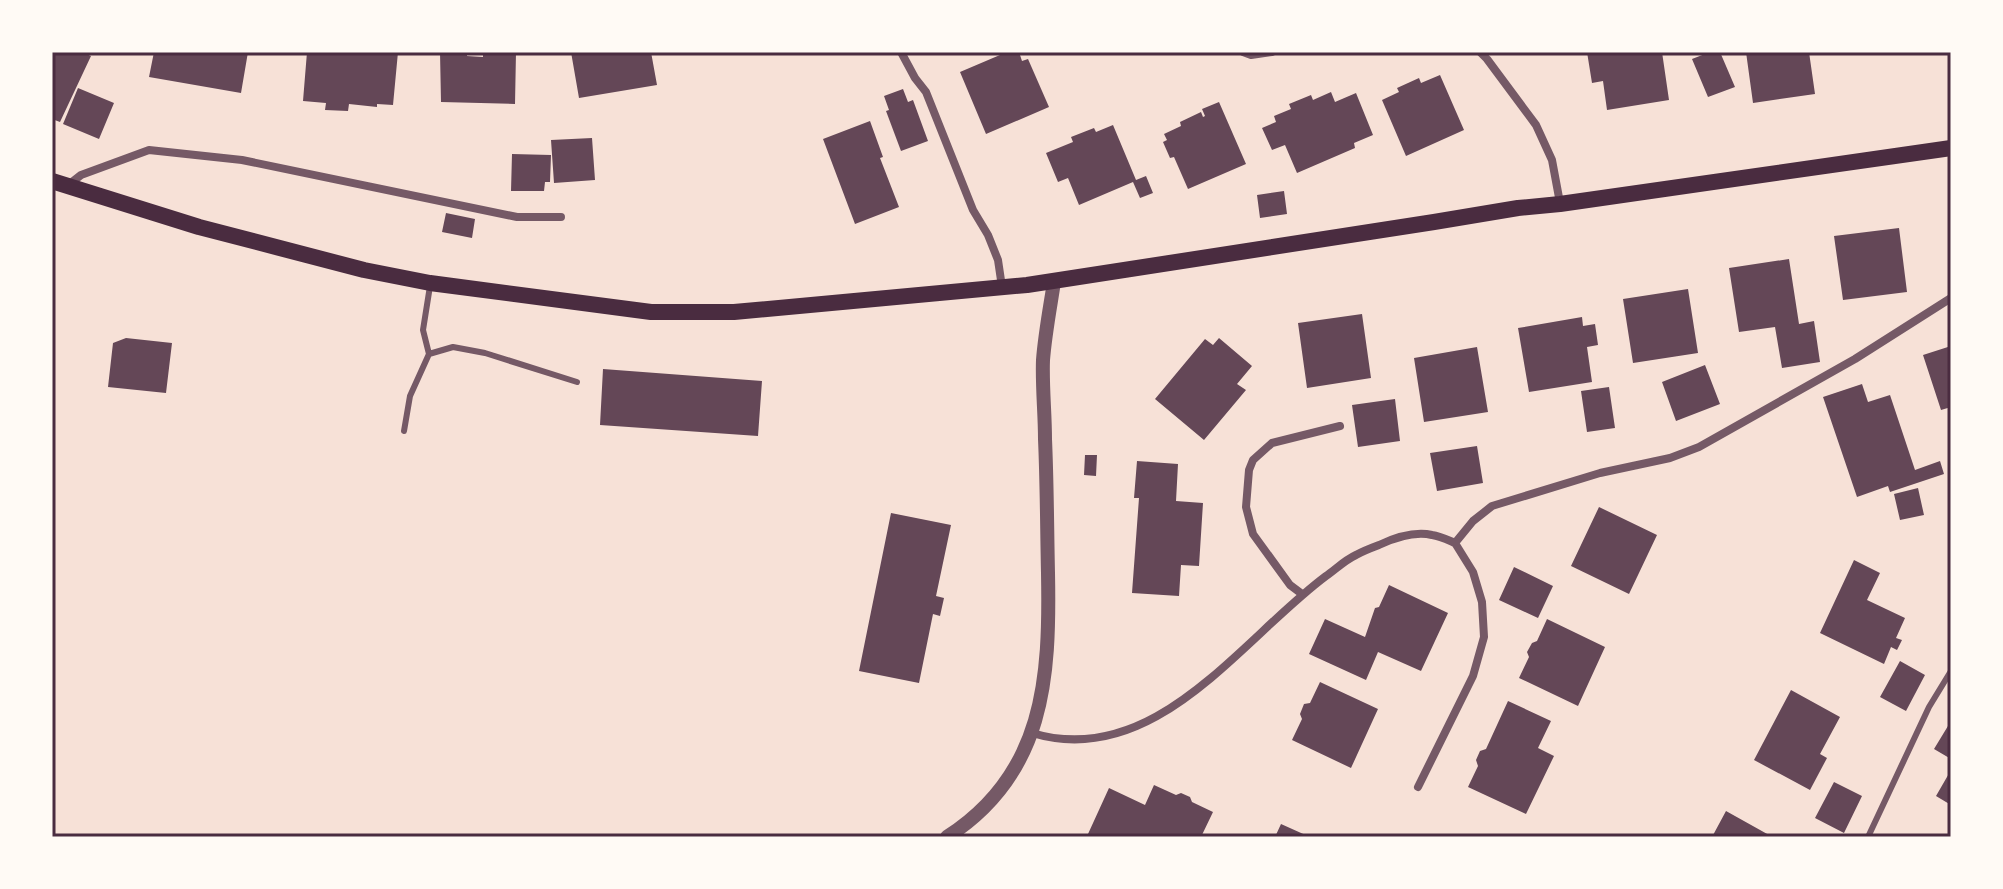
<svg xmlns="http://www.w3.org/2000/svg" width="2003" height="889" viewBox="0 0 2003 889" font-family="Manrope,sans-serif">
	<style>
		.building { fill: #644757 }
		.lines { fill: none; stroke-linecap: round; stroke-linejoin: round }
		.service { stroke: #755966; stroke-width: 6 }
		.minor { stroke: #755966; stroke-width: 8 }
		.tertiary { stroke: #755966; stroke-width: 14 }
		.secondary { stroke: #4a2c40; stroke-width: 16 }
		.neatline { fill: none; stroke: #4a2c40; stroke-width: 3 }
	</style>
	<rect width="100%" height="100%" fill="#f7e1d7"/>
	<path class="building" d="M 52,52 L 82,52 L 91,56 L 60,122 L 52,119 Z
		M 154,52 L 248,52 L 241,93 L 149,77 Z
		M 307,52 L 398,52 L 393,105 L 377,104 L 377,107 L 349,104 L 348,111 L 325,110 L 326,103 L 303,101 Z
		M 440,52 L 467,52 L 467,56 L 483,57 L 483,52 L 516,52 L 515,104 L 441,102 Z
		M 571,52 L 651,52 L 657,85 L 579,98 Z
		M 1007,52 L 1019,52 L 1022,61 L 1028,59 L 1049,107 L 986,134 L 960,72 Z
		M 1587,52 L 1662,52 L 1669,100 L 1607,110 L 1603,81 L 1592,83 Z
		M 1710,52 L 1720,52 L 1735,87 L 1708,97 L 1692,59 Z
		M 1746,52 L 1809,52 L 1815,94 L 1753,103 Z
		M 1440,75 L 1464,130 L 1406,156 L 1382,100 L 1399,92 L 1397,88 L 1419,78 L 1421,83 Z
		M 78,88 L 114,103 L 99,139 L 63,124 Z
		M 903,89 L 908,102 L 913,100 L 928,141 L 901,151 L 886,111 L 889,110 L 884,96 Z
		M 1331,92 L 1335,102 L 1356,93 L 1373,135 L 1354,143 L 1355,148 L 1297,173 L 1285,145 L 1272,150 L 1262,128 L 1276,122 L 1274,116 L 1291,109 L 1289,104 L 1311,95 L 1313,100 Z
		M 1219,102 L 1246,164 L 1188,189 L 1174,157 L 1170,158 L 1163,142 L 1167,140 L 1164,134 L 1181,126 L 1180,122 L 1201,112 L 1203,117 L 1205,116 L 1202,109 Z
		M 870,121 L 883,157 L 880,158 L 899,207 L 855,224 L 823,139 Z
		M 1113,125 L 1136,180 L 1146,176 L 1153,193 L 1140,198 L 1133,182 L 1079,205 L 1068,178 L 1058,182 L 1046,153 L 1073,142 L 1071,137 L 1094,128 L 1096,132 Z
		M 592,138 L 595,180 L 554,183 L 551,140 Z
		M 512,154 L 551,155 L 550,182 L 545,182 L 544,191 L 511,191 Z
		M 1284,191 L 1287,214 L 1260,218 L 1257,195 Z
		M 446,213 L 475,219 L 472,238 L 442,232 Z
		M 1899,228 L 1907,292 L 1843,300 L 1834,236 Z
		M 1789,259 L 1799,324 L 1814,321 L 1820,362 L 1782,368 L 1775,327 L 1739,332 L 1729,268 Z
		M 1688,289 L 1698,353 L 1633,363 L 1623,299 Z
		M 1362,314 L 1371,378 L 1307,388 L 1298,323 Z
		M 1582,317 L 1583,326 L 1595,324 L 1598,345 L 1587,347 L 1592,382 L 1529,392 L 1518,328 Z
		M 126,338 L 172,343 L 166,393 L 108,387 L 113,343 Z
		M 1219,338 L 1252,366 L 1237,384 L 1246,390 L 1204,440 L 1155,399 L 1205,339 L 1213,345 Z
		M 1951,346 L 1951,407 L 1941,410 L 1923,355 Z
		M 1477,347 L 1488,412 L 1424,422 L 1414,358 Z
		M 1705,365 L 1720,404 L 1676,421 L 1662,382 Z
		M 603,369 L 762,381 L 758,436 L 600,425 Z
		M 1862,384 L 1868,402 L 1890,395 L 1915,470 L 1940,461 L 1944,474 L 1890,492 L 1888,486 L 1857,497 L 1823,397 Z
		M 1609,387 L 1615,428 L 1587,432 L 1581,391 Z
		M 1395,399 L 1400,441 L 1358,447 L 1352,405 Z
		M 1477,446 L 1483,483 L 1437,491 L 1430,453 Z
		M 1085,455 L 1097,455 L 1096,476 L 1084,475 Z
		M 1137,461 L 1178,464 L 1176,501 L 1203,503 L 1199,566 L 1181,565 L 1179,596 L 1132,593 L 1139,498 L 1134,498 Z
		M 1918,488 L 1924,515 L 1900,520 L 1894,494 Z
		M 1599,507 L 1657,535 L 1629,594 L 1571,566 Z
		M 891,513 L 951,525 L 936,596 L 944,598 L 940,616 L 933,614 L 919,683 L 859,671 Z
		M 1854,560 L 1880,573 L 1867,600 L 1905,618 L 1896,638 L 1902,640 L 1897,650 L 1891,647 L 1884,664 L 1820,633 Z
		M 1514,567 L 1553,586 L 1538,618 L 1499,600 Z
		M 1389,585 L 1448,613 L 1421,671 L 1378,652 L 1366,680 L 1309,654 L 1325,619 L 1365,637 L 1375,608 L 1379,607 Z
		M 1547,619 L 1605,647 L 1578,706 L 1519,678 L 1529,657 L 1527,652 L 1532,643 L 1537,641 Z
		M 1900,661 L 1925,675 L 1906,711 L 1880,697 Z
		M 1320,682 L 1378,709 L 1351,768 L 1292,740 L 1302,719 L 1300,714 L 1304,704 L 1310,703 Z
		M 1791,690 L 1840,717 L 1820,754 L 1827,758 L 1810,790 L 1754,760 Z
		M 1508,701 L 1551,721 L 1538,748 L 1554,756 L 1526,814 L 1468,787 L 1478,766 L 1476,760 L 1480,751 L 1486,749 Z
		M 1951,721 L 1951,759 L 1934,749 Z
		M 1951,770 L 1951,805 L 1936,796 Z
		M 1834,782 L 1862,796 L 1844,833 L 1815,818 Z
		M 1154,785 L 1176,795 L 1181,793 L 1190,797 L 1192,802 L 1213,812 L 1201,837 L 1093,837 L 1088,834 L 1109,788 L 1145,805 Z
		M 1726,811 L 1769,835 L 1768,837 L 1712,837 Z
		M 1281,824 L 1310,837 L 1275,837 Z"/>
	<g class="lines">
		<path class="service" d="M 429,354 L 453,347 L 485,353 L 577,382
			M 404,431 L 410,396 L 429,354 L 423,330 L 430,286
			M 1868,837 L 1929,707 L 1951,671"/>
		<path class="minor" d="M 901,52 L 915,78 L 926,92 L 973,210 L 988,235 L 998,260 L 1002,287
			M 1243,52 L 1251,55 L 1272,52
			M 1480,52 L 1487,59 L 1536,125 L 1552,160 L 1560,203
			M 67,186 L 81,175 L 149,150 L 242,160 L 517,217 L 561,217
			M 1302,594 L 1290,585 L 1253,534 L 1246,507 L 1249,470 L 1253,460 L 1272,443 L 1340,426
			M 1032,733 C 1155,770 1240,640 1326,576 C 1336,569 1345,560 1356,555 C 1363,551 1371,548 1379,545 C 1394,538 1414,531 1432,535 C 1440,536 1448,540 1455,543 L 1473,521 L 1492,506 L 1600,473 L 1670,458 L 1699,447 L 1855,359 L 1951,298
			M 1418,787 L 1473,676 L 1484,637 L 1482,602 L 1473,572 L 1455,543"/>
		<path class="tertiary" d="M 947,837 C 1045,774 1050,678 1048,573 C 1047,528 1047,484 1045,439 C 1045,413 1042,386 1043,360 C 1045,334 1050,308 1054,282"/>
		<path class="secondary" d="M 52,181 L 199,227 L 364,270 L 430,283 L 651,312 L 734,312 L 1027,285 L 1434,222 L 1518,208 L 1560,204 L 1951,148"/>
	</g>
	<rect width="2003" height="889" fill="none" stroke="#fffaf5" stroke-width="108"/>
	<rect x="54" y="54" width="1895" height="781" class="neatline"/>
</svg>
